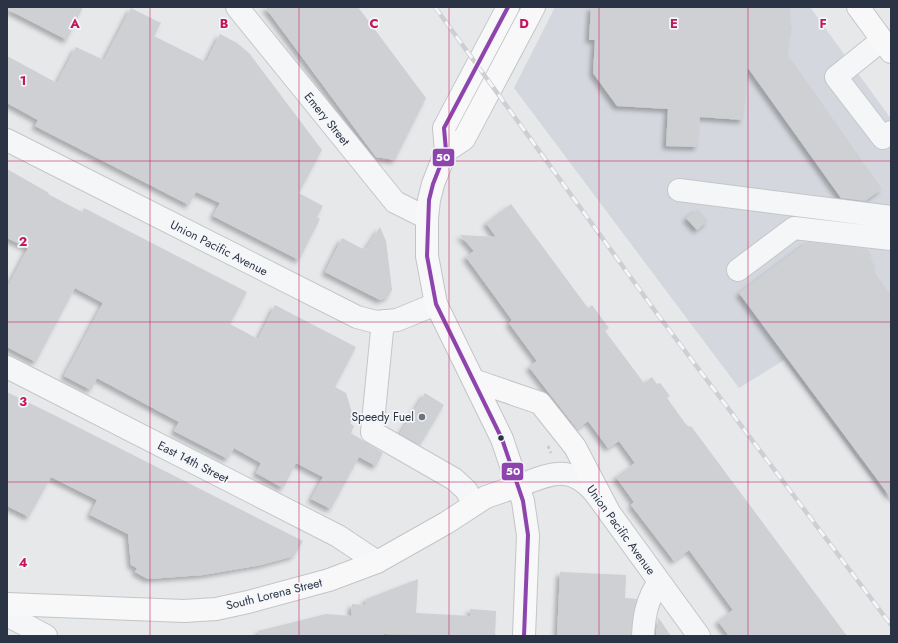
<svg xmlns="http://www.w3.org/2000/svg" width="898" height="643" viewBox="0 0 898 643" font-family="Jost,sans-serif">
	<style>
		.built { fill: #d4d7dd }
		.building { fill: #ced0d3; filter: url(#shadow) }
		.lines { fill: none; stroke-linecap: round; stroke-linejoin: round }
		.minor-casing { stroke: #c4c6c8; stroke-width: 24 }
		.major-casing { stroke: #c2c5c8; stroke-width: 24 }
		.path { stroke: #c5c6ca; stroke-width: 2.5; stroke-dasharray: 3 3; stroke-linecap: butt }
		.minor { stroke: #f5f6f7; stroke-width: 22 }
		.major { stroke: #f8f8f8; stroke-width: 22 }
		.rail-casing { stroke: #cecfd2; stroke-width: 4.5 }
		.rail { stroke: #f4f6f9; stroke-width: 3; stroke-dasharray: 9; stroke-linecap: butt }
		.bus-1-casing { stroke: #f4f6f9; stroke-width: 7 }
		.bus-1 { stroke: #8e44ad; stroke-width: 4 }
		.grid { fill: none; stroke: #c2185b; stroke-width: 1; stroke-opacity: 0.55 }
		.poi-dot { fill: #6c737f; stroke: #f4f6f9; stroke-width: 1.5 }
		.bus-dot { fill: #2b3445; stroke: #f4f6f9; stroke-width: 1.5 }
		.labels { text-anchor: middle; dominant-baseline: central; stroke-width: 3.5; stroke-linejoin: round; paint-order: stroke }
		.street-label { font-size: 12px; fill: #2b3445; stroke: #f4f6f9 }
		.poi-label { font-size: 12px; fill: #2b3445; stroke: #f4f6f9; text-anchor: end }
		.grid-label { font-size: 13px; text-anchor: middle; font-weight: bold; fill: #c2185b; stroke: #f4f6f9; stroke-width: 3.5; stroke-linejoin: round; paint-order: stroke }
		.line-badge { stroke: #f4f6f9; stroke-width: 1.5 }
		.badge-label { font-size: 11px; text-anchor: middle; font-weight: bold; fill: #fff }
	</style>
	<defs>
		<filter id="shadow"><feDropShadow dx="-3.5" dy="3.5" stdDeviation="2" flood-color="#0004"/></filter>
	</defs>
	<rect width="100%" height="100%" fill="#e6e8ea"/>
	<path class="built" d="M 555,7 L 810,7 L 891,119 L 891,505 L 784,360 L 739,388 L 514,88 Z"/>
	<path class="building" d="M 7,7 L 83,7 L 67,40 L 7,9 Z
		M 265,7 L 358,7 L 426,98 L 395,160 L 376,157 Z
		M 591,7 L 790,7 L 790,20 L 792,28 L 789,33 L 788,58 L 793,62 L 882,189 L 865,201 L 841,198 L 748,68 L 743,120 L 700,117 L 698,147 L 666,146 L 668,109 L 617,106 L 593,73 L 595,40 L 589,40 Z
		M 131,8 L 161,23 L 154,36 L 206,62 L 220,34 L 237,43 L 249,53 L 322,150 L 299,193 L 323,206 L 317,217 L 320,219 L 299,260 L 213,216 L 220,203 L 196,192 L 189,205 L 35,126 L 38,120 L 7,103 L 7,56 L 57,83 L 76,47 L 104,60 Z
		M 7,169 L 49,193 L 48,194 L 82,212 L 84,208 L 247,292 L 230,324 L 258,339 L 275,305 L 356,347 L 335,387 L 346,393 L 353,416 L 350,423 L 354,426 L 351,433 L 383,453 L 376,466 L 359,457 L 331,509 L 311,499 L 323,477 L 296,463 L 283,488 L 256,473 L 261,463 L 234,448 L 228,459 L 174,431 L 179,422 L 97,378 L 91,390 L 64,376 L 103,303 L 75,288 L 36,362 L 7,347 L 7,288 L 28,248 L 7,238 Z
		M 511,204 L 588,308 L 592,305 L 609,328 L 605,331 L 644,383 L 652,377 L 657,384 L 660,383 L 670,396 L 667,398 L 685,423 L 689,427 L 691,426 L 847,636 L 729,636 L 723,628 L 718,621 L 733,610 L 689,550 L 674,561 L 631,505 L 634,502 L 616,477 L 635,463 L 619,441 L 608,448 L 588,421 L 577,429 L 529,367 L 537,361 L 509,323 L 512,320 L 466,257 L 474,251 L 460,235 L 496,237 L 486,223 Z
		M 698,209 L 708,221 L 697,230 L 686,218 Z
		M 380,227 L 386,241 L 392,290 L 388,297 L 380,300 L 325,272 L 342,238 L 365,250 Z
		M 808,242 L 867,249 L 872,256 L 869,258 L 875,266 L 872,269 L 891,295 L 891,498 L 739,293 Z
		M 7,392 L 58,417 L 303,541 L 294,556 L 261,565 L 203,575 L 148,579 L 135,572 L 137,568 L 131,565 L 128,534 L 90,515 L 97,500 L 51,477 L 29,517 L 7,506 Z
		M 425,393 L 444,405 L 420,445 L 400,434 Z
		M 560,572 L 626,575 L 625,598 L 637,599 L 631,636 L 557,636 Z
		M 418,579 L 416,613 L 470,616 L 470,609 L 496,611 L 495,636 L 384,634 L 384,636 L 259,636 L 258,631 L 326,614 L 351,616 L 352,604 L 365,605 L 366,599 Z
		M 658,617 L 671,636 L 656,636 Z"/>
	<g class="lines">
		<defs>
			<path id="minor" d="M 237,7 L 395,202 L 427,218
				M 882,40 L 836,77 L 883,138 L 891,132
				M 7,140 L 357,317 L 376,322 L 397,320 L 436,304
				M 679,190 L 891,217
				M 738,270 L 794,228 L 891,239
				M 383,321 L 372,432 L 454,479 L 466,490 L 474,504
				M 7,367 L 338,536 L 377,562
				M 518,486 C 550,474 570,463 595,493 L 699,636
				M 7,615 L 46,636
				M 643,636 C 644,616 647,599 659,582"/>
			<path id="major" d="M 508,7 L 444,128 L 446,151 L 433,184 L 429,200 L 427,218 L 427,256 L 436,304 L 502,439 L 523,501 L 528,535 L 524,636
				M 858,7 L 891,52
				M 446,151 L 464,139 L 534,7
				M 473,380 L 540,403 L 575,447 L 608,510
				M 7,604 L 184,611 L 216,609 L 248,602 L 329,580 L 377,562 L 446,523 L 486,497 L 518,486"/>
		</defs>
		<use href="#minor" class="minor-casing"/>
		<use href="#major" class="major-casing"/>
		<path class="path" d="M 548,446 L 551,453"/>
		<use href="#minor" class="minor"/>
		<use href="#major" class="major"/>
		<defs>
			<path id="rail" d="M 435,7 L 658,315 L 891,625"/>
		</defs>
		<use href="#rail" class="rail-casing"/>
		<use href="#rail" class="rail"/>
		<defs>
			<path id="bus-1" d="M 508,7 L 444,128 L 446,151 L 433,184 L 429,200 L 427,256 L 436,304 L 502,439 L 523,501 L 528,535 L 524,636"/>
		</defs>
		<use href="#bus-1" class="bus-1-casing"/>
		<use href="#bus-1" class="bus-1"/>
	</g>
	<path class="grid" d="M 150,7 L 150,636M 299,7 L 299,636M 449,7 L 449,636M 599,7 L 599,636M 748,7 L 748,636M 7,161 L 891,161M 7,322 L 891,322M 7,482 L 891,482"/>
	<circle class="poi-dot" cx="422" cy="417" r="4"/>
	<circle class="bus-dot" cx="501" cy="438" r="3.5"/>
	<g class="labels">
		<g class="street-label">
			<text transform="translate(327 119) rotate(51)">Emery Street</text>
			<text transform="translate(219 248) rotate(27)">Union Pacific Avenue</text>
			<text transform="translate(193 462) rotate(27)">East 14th Street</text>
			<text transform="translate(621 530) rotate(54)">Union Pacific Avenue</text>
			<text transform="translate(274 594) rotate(-14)">South Lorena Street</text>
		</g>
		<g class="poi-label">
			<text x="414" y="417">Speedy Fuel</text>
		</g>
	</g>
	<g class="grid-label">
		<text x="75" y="28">A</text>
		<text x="224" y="28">B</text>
		<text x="374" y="28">C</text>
		<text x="524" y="28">D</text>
		<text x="674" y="28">E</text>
		<text x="823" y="28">F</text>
		<text x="23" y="85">1</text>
		<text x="23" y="246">2</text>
		<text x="23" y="406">3</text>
		<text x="23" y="567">4</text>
	</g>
	<g class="line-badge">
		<rect x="432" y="148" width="23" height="19" rx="4" fill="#8e44ad"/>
		<rect x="501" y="462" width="23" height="19" rx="4" fill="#8e44ad"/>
	</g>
	<g class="badge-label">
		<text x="443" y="161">50</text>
		<text x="513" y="475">50</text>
	</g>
	<rect width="898" height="643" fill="none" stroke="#2b3445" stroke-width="16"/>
</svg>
